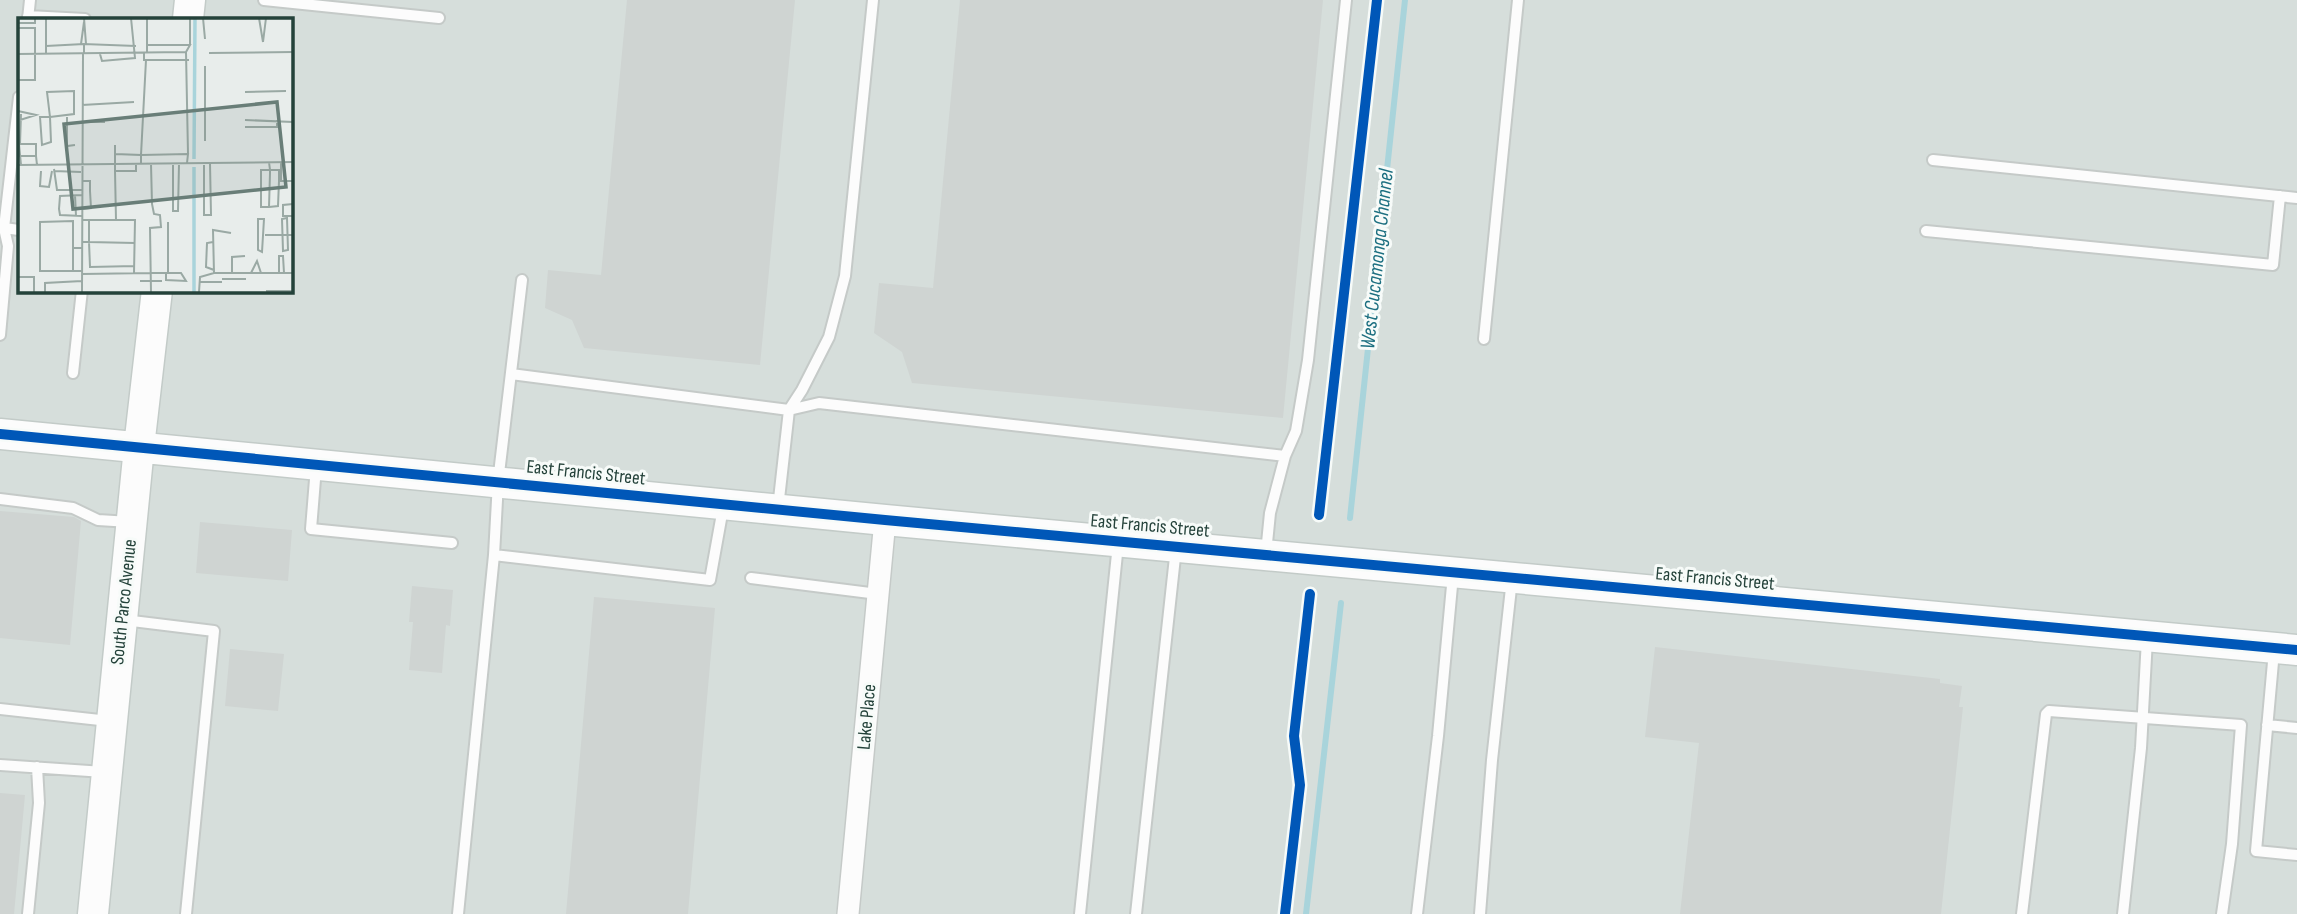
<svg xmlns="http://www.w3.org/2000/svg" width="2297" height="914" viewBox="0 0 2297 914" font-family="'Sofia Sans Condensed',sans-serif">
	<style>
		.built { fill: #d6dedb; fill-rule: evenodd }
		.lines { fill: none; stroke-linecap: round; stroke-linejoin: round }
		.stream { stroke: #a9d4db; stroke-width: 6 }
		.building { fill: #cfd4d2 }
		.lane-casing { stroke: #c5cac8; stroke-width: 14 }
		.street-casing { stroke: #c5cac8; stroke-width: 24 }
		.secondary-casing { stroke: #c3cbc8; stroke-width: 33 }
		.lane { stroke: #fcfcfc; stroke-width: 10 }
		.street { stroke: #fcfcfc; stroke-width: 21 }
		.secondary { stroke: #fcfcfc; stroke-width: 30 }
		.cycleway-casing { stroke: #f7fbf9; stroke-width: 15 }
		.cycleway { stroke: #0057b8; stroke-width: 10 }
		.labels { text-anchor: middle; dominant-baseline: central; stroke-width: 6; stroke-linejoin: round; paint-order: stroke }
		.street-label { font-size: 19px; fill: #24423a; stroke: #f7fbf9 }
		.water-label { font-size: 21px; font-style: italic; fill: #1c6f80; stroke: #f7fbf9 }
		.inset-river { fill: none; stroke: #a9d4db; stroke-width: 3.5 }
		.inset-road { fill: none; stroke: #9aa9a4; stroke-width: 2 }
		.view { fill: #697e78; fill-opacity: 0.15; stroke: #697e78; stroke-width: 3.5 }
		.inset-edge { fill: none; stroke: #24423a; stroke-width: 3.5 }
	</style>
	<rect width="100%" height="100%" fill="#e8edeb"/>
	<path class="built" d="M 0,0 L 2297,0 L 2297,914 L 0,914 ZM 19,19 L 290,19 L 290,290 L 19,290 Z"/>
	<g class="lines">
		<path class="stream" d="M 1350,518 L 1405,0
			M 1306,914 L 1341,603"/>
	</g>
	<path class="building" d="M 627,0 L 795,0 L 760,365 L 584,348 L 572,320 L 545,308 L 548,270 L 601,275 Z
		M 960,0 L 1323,0 L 1283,418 L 912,383 L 902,352 L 874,333 L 879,283 L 933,288 Z
		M 0,511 L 74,517 L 81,521 L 70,645 L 0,638 Z
		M 200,522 L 292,530 L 288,581 L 196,573 Z
		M 412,586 L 453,590 L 450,626 L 446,625 L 442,673 L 409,670 L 413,622 L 409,622 Z
		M 594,597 L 715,608 L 688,914 L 566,914 Z
		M 1655,647 L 1940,679 L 1940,683 L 1962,686 L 1959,707 L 1963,707 L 1941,914 L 1680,914 L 1699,743 L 1645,737 Z
		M 230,649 L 284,654 L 278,711 L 225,706 Z
		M 0,793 L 25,795 L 14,914 L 0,914 Z"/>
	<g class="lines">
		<defs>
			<path id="lane" d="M 264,0 L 439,18
				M 28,16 L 85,19
				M 28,19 L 30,0
				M 19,97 L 4,228 L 19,230
				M 1933,160 L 2297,198
				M 1926,231 L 2273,265 L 2280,196
				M 522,280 L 498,482 L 494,555 L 710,580 L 723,508
				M 0,335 L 8,246 L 4,228
				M 1484,339 L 1518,0
				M 73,373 L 82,290
				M 511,374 L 789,410 L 778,508
				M 789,410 L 819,403 L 1285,456 L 1270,513 L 1266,553
				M 789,410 L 802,390 L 829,337 L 845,276 L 873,0
				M 1285,456 L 1296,431 L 1308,360 L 1346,0
				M 316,467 L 311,529 L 452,543
				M 0,499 L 73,508 L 98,520 L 130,522
				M 751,578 L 878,594
				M 124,620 L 214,631 L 186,914
				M 2274,651 L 2256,851 L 2297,855
				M 0,709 L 109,721
				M 2267,725 L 2297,728
				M 0,765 L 104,772
				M 28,914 L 39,803 L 37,767
				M 458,914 L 494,555
				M 1080,914 L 1118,544
				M 1136,914 L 1176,548
				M 1417,914 L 1438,736 L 1453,575
				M 1480,914 L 1492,760 L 1512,579
				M 2022,914 L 2046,714 L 2049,711 L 2241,725 L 2232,844 L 2222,914
				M 2123,914 L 2141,748 L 2147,639"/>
			<path id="street" d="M 848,914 L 885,520"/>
			<path id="secondary" d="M 188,19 L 190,0
				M 0,434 L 885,520 L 2297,650
				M 93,914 L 139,447 L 157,290"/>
		</defs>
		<use href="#lane" class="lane-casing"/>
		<use href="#street" class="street-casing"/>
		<use href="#secondary" class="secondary-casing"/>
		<use href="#lane" class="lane"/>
		<use href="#street" class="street"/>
		<use href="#secondary" class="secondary"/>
		<defs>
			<path id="cycleway" d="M 0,434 L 885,520 L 2297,650
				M 1319,515 L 1377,0
				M 1285,914 L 1300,785 L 1294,736 L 1310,594"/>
		</defs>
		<use href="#cycleway" class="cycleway-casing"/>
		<use href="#cycleway" class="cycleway"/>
	</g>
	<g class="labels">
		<g class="street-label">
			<text transform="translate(586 473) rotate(6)">East Francis Street</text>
			<text transform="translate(1150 526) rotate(5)">East Francis Street</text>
			<text transform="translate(1715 579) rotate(5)">East Francis Street</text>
			<text transform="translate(124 602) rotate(-84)">South Parco Avenue</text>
			<text transform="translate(867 717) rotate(-85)">Lake Place</text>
		</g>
		<g class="water-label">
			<text transform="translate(1377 259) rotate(-84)">West Cucamonga Channel</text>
		</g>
	</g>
	<g transform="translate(18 18)">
		<rect width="275" height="275" fill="#e8edeb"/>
		<path class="inset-river" d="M 176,141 L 177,0M 176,274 L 176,149"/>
		<path class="inset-road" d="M 66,0 L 68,26M 129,0 L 129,35M 185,0 L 187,21M 241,0 L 245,24M 0,5 L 17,5 L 17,0M 0,10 L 17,10 L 17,62 L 0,62M 245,24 L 248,0M 63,26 L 66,4M 129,27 L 172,27 L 168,34 L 170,136M 172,27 L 172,0M 28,28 L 66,26M 126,35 L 126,42 L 171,42M 191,35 L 275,34M 0,36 L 168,34M 28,36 L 28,0M 66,36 L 66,26 L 118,28M 82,36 L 84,43 L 117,40 L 113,0M 128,42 L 123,137 L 170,136 L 169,145M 187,48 L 187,123M 227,74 L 268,73M 64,87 L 116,84M 0,93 L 18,97 L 2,102M 3,96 L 2,126 L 18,126 L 18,138M 32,99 L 56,96 L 56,73 L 29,74 L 32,99 L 33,124 L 24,127 L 22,99 L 32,99M 49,99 L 49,128 L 57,127M 227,102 L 275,104M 64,104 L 87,104M 227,109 L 259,109 L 259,102M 1,126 L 3,147M 97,127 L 97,153 L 118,153 L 118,146M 97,136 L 123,137 L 123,146M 0,138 L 18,138 L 19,147M 251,144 L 252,152 L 252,155 L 251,189 L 243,189 L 243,152 L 261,152 L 261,163 L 260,188 L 251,189M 263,144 L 263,163 L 275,163M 186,145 L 186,197 L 193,197 L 192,145M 133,146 L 134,186 L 136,196 L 142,197 L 143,209 L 132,210 L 133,274M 155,146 L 155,193 L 160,193 L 161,146M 0,147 L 275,144M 36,151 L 39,172 L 64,172M 23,153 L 22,168 L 31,169 L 34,153M 36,153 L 63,154M 97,153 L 98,202 L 117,202 L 116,255M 64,163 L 72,163 L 72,173 L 73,190 L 64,191M 57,177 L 58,198M 64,177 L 42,178 L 41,191 L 42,197 L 64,198M 275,186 L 265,187 L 265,198 L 275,198M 269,200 L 270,232 L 265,233 L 264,201 ZM 240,201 L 246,201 L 244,234 L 240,232 ZM 64,202 L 71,202 L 71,224 L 117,225M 71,202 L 98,202M 150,204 L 150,255M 247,217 L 275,217M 65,224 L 71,224 L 72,249 L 117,248M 195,224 L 189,225 L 188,249 L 196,252M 64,230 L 55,230 L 55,203 L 22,204 L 22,253 L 64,253M 55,253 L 55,230M 196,255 L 195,212 L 213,215M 214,255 L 214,239 L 227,238M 233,255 L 239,243 L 243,255M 261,255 L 261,238 L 265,238 L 266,255M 64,256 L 133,255 L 163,255 L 168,263 L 148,262 L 148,255M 0,259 L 16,259 L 16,274M 204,261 L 228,261M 122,263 L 144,263M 181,264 L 204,264M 248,273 L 275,273M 27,274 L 27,265 L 64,263M 64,274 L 65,36M 181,274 L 182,259 L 196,255 L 275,255"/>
		<path class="view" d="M 259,84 L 268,169 L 55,191 L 46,106 Z"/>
		<rect width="275" height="275" class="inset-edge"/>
	</g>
</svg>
